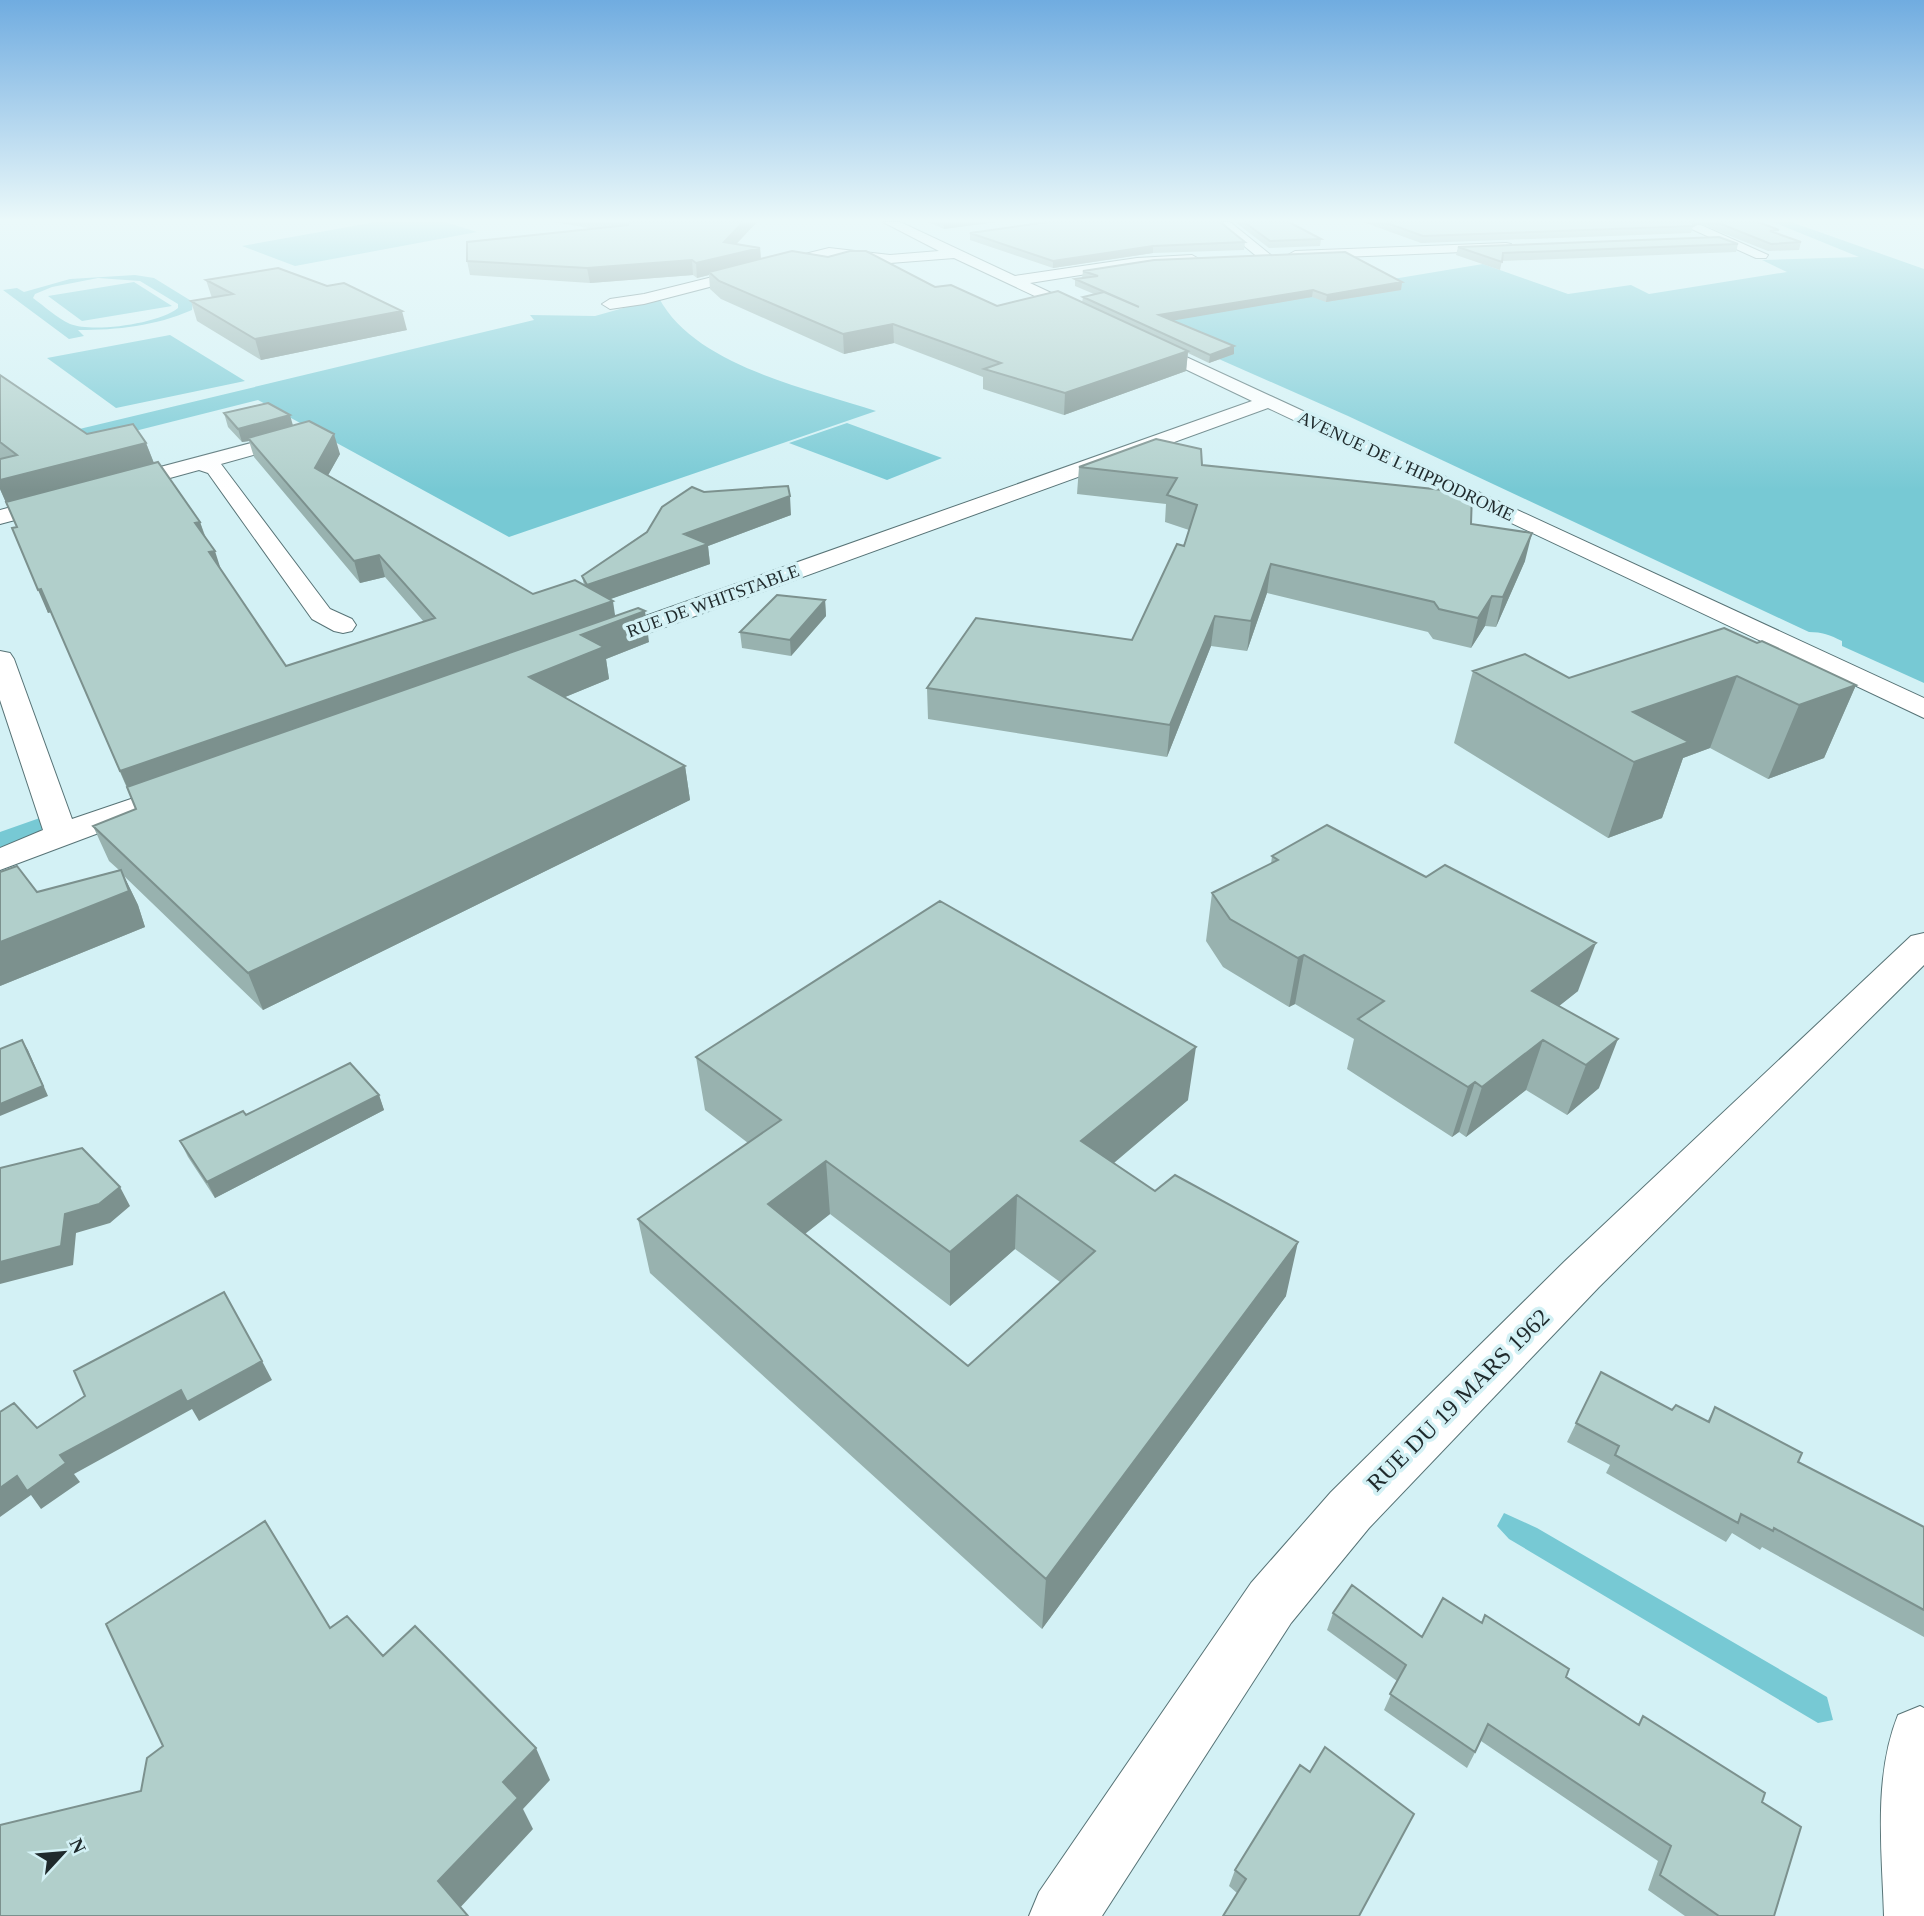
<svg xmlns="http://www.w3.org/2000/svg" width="1924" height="1916" viewBox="0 0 1924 1916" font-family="'Times New Roman',serif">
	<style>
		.green { fill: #77c9d4; fill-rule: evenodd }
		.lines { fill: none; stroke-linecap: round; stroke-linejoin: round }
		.minor-casing { stroke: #577376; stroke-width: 2 }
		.minor { fill: #fff; fill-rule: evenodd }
		.wall { fill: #98b2af; fill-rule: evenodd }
		.shaded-wall { fill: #7c918e }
		.building { fill: #b1cfcb; stroke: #7c918e; stroke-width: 2; fill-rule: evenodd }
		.labels { text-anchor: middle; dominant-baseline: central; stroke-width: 7; stroke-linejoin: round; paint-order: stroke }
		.far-street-label { font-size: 18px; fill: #1f2a2c; stroke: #d3f1f5 }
		.near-street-label { font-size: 24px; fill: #1f2a2c; stroke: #d3f1f5 }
	</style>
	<rect width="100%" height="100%" fill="#d3f1f5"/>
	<path class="green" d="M 376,222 L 445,222 L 477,232 L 295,266 L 242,246 Z
		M 1773,222 L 1791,222 L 1924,269 L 1924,683 L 1842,646 L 1842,641 C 1830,635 1822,632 1809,632 L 1348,416 L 1135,322 L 1483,264 L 1568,294 L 1631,285 L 1649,294 L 1787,272 L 1762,260 L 1859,257 Z
		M 135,275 L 154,278 L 193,302 L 192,310 C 155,326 118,330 78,330 L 84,336 L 69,339 L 3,290 L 17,288 L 24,292 L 70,279 ZM 98,278 L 140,281 L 178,304 L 178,308 C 158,324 93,333 70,324 C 57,318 44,306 33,298 L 35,294 L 52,287 Z
		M 134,282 L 172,306 L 82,321 L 48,296 Z
		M 659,298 C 695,366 807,388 876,411 L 509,537 L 258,400 L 0,465 L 0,448 L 534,320 L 530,315 L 595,316 Z
		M 170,335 L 245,381 L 116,408 L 47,358 Z
		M 847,423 L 942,458 L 887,480 L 789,443 Z
		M 54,813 L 61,834 L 0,860 L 0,832 Z
		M 1504,1513 L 1537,1528 L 1827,1697 L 1833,1720 L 1818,1723 L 1509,1539 L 1497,1526 Z"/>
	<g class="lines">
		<defs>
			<path id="minor" d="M 883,222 L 900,222 L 1015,276 L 1137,258 L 1192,255 L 1199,259 L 1192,263 L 1137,266 L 1030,283 L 1096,314 L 1098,317 L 1090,322 L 954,258 L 890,263 L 829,256 L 644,304 L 610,309 L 602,304 L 610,299 L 644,294 L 829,248 L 890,255 L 939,251 Z
				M 1215,222 L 1230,222 L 1272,256 L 1265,260 L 1260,259 Z
				M 1676,222 L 1694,222 L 1768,255 L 1766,258 L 1756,258 Z
				M 1506,243 L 1511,244 L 1511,250 L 1295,259 L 1288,255 L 1295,251 Z
				M 1143,337 L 1924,698 L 1924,718 L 1268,408 L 607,648 L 598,650 L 589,648 L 585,642 L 589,636 L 1252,401 L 1137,346 L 1134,342 L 1137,338 Z
				M 300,430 L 307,432 L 310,436 L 307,440 L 221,464 L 330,609 L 352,619 L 356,625 L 352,631 L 343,633 L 334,631 L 312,619 L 208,473 L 199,470 L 119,492 L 111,490 L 108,485 L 111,480 Z
				M 60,494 L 68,496 L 71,501 L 68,506 L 0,524 L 0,510 Z
				M 0,651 L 10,653 L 14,659 L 72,819 L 181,782 L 192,784 L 197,791 L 192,798 L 0,870 L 0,848 L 43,830 L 0,700 Z
				M 1924,933 L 1924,965 L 1599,1287 L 1369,1528 L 1291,1623 L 1102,1916 L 1029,1916 L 1039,1892 L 1251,1583 L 1331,1492 L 1565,1261 L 1911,936 Z
				M 1920,1706 L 1924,1708 L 1924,1916 L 1884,1916 C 1882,1851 1873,1777 1898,1715 Z"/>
		</defs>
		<use href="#minor" class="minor-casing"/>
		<use href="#minor" class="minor"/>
	</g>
	<path class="wall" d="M 554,222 L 757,222 L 736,244 L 760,248 L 761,258 L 935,287 L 997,306 L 1082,303 L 1083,297 L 1094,294 L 1075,286 L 1075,279 L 1082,278 L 1083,271 L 1402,282 L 1401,290 L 1326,302 L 1312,297 L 1172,320 L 1234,354 L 1209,363 L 1188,353 L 1186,371 L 1064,415 L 983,389 L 983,377 L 894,343 L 844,354 L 721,299 L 710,289 L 709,275 L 697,278 L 693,275 L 590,283 L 470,275 L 467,261 L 594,229 Z
		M 928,222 L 996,222 L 944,229 Z
		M 1235,222 L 1289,222 L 1321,239 L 1320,246 L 1269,248 Z
		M 1363,222 L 1758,222 L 1778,234 L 1801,242 L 1799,250 L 1768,251 L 1700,224 L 1693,227 L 1691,233 L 1421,243 Z
		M 970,233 L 1245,242 L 1244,250 L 1153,253 L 1053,268 L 970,240 Z
		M 1738,244 L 1736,252 L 1502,261 L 1500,270 L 1456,255 L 1458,247 Z
		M 206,280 L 327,286 L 407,330 L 261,360 L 197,321 L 191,301 L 212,298 Z
		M 0,375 L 87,434 L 146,443 L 154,463 L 200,522 L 206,538 L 221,570 L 286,666 L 424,622 L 385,577 L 360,583 L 254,457 L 249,441 L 242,442 L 228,427 L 224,413 L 293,425 L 340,454 L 328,475 L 533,594 L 584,585 L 582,576 L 704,492 L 791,515 L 708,546 L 710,564 L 610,599 L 615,616 L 649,642 L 606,659 L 609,679 L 565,697 L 685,766 L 690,800 L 263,1010 L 124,876 L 138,905 L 145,927 L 0,986 L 0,872 L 37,892 L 119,870 L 109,861 L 93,826 L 136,809 L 51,612 L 48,613 L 17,527 L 0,489 Z
		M 1202,465 L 1471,524 L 1525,561 L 1496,627 L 1485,626 L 1471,648 L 1433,639 L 1428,632 L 1267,593 L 1247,651 L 1211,646 L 1167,757 L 928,719 L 927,688 L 1132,640 L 1184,546 L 1189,530 L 1165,522 L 1166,504 L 1077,494 L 1079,467 Z
		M 825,600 L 826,616 L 791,656 L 742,648 L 740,632 Z
		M 1757,643 L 1856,685 L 1824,758 L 1768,779 L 1710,748 L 1683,758 L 1662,818 L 1608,838 L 1454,743 L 1473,671 L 1569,678 Z
		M 1272,856 L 1578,991 L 1559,1006 L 1599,1088 L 1567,1115 L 1526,1090 L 1466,1137 L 1459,1132 L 1452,1137 L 1347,1069 L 1354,1039 L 1295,1004 L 1289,1007 L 1223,967 L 1206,941 L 1212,893 L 1271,864 Z
		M 696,1057 L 1188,1100 L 1114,1163 L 1286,1296 L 1042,1629 L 650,1273 L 638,1219 L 748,1143 L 705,1110 ZM 830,1214 L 950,1306 L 1015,1249 L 1060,1282 L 968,1366 L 805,1234 Z
		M 379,1095 L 384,1110 L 215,1198 L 188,1157 L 180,1141 Z
		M 1601,1372 L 1672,1410 L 1707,1422 L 1715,1407 L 1798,1462 L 1924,1527 L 1924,1637 L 1762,1547 L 1760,1550 L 1732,1533 L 1726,1542 L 1606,1473 L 1610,1465 L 1567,1442 Z
		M 1333,1613 L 1566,1677 L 1638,1724 L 1643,1716 L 1762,1802 L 1774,1916 L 1685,1916 L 1648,1890 L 1658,1861 L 1481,1741 L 1467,1768 L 1384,1710 L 1397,1681 L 1327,1630 Z
		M 1310,1772 L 1405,1831 L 1237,1893 L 1229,1886 L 1235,1870 Z"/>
	<path class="shaded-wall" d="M 743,222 L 757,222 L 725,256 L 724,242 Z
		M 944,222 L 996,222 L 944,229 Z
		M 1692,222 L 1700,222 L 1700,224 L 1693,227 Z
		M 1153,246 L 1153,253 L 1053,268 L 1053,261 Z
		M 760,248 L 761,262 L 709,272 L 709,275 L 697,278 L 696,263 Z
		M 692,260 L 693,275 L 590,283 L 587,268 Z
		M 1402,282 L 1401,290 L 1326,302 L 1327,295 Z
		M 1313,290 L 1312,297 L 1159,323 L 1159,315 Z
		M 402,311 L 407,330 L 261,360 L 255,339 Z
		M 893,324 L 894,343 L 844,354 L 843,334 Z
		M 1234,346 L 1234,354 L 1209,363 L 1210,355 Z
		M 1188,351 L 1186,371 L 1064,415 L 1065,393 Z
		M 290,415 L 294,429 L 248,438 L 249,441 L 242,442 L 238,429 Z
		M 334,434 L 340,454 L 321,488 L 315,468 Z
		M 146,443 L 155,466 L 7,505 L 0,489 L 0,480 Z
		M 790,496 L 791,515 L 708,546 L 710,564 L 591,606 L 587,585 L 684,534 Z
		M 200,522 L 207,543 L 195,523 Z
		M 1532,533 L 1525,561 L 1496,627 L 1503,597 Z
		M 215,551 L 222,573 L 209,552 Z
		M 379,555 L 385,577 L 360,583 L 354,561 Z
		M 1271,564 L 1267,593 L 1247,651 L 1251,621 Z
		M 41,589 L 51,612 L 48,613 L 38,590 Z
		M 1492,596 L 1485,626 L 1471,648 L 1478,618 Z
		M 825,600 L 826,616 L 791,656 L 790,640 Z
		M 613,601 L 616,622 L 645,611 L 649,642 L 606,659 L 609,679 L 536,709 L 529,677 L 131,796 L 120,771 Z
		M 1215,616 L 1211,646 L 1167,757 L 1170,725 Z
		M 1737,676 L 1710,748 L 1683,758 L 1662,818 L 1608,838 L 1634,762 L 1633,712 Z
		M 1856,685 L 1824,758 L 1768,779 L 1799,705 Z
		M 685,766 L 690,800 L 263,1010 L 248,973 Z
		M 121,870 L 138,905 L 145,927 L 0,986 L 0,942 Z
		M 1596,943 L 1578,991 L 1516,1040 L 1532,991 Z
		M 1304,955 L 1295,1004 L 1289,1007 L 1298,958 Z
		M 1618,1039 L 1599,1088 L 1567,1115 L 1586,1065 Z
		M 22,1040 L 28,1050 L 48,1096 L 0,1116 L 0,1104 Z
		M 1543,1040 L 1526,1090 L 1466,1137 L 1482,1087 Z
		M 1196,1047 L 1188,1100 L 1077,1194 L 1081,1141 Z
		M 1475,1082 L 1459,1132 L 1452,1137 L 1468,1087 Z
		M 379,1095 L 384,1110 L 215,1198 L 207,1182 Z
		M 826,1161 L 830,1214 L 774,1258 L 768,1204 Z
		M 120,1187 L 130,1206 L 110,1223 L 76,1233 L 73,1265 L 0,1284 L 0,1262 L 65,1214 Z
		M 1017,1195 L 1015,1249 L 950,1306 L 950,1252 Z
		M 1298,1242 L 1286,1296 L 1042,1629 L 1046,1579 Z
		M 262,1361 L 272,1380 L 199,1421 L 192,1409 L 74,1474 L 80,1482 L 41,1509 L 31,1495 L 0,1517 L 0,1488 L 17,1476 L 60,1455 L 181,1390 Z
		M 536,1748 L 550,1780 L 523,1809 L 533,1829 L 457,1911 L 438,1881 L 503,1782 Z"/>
	<path class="building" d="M 628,222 L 743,222 L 724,242 L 760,248 L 696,263 L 692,260 L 587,268 L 467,261 L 467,242 L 628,225 Z
		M 1047,222 L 1220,222 L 1245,242 L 1153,246 L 1053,261 L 970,233 Z
		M 1244,222 L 1289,222 L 1321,239 L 1270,241 Z
		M 1384,222 L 1693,222 L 1693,226 L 1423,236 Z
		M 1716,222 L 1758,222 L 1779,230 L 1770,231 L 1801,242 L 1771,244 Z
		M 1719,237 L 1738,244 L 1503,253 L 1502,262 L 1458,247 Z
		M 792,251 L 828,257 L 850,251 L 866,251 L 935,287 L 951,285 L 997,306 L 1058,291 L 1188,351 L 1065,393 L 984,369 L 1001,363 L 893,324 L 843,334 L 719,281 L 709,272 Z
		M 1345,252 L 1402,282 L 1327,295 L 1313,290 L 1159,315 L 1234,346 L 1210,355 L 1083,297 L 1104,292 L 1139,307 L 1075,279 L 1098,276 L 1083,271 L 1154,260 Z
		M 278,268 L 327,286 L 344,283 L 402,311 L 255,339 L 191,301 L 233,294 L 206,280 Z
		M 0,375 L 87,434 L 133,424 L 146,443 L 0,480 L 0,459 L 17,455 L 0,442 Z
		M 268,403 L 290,415 L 238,429 L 224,413 Z
		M 309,421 L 334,434 L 315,468 L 533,594 L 575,580 L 613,601 L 120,771 L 41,589 L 38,590 L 12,528 L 17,527 L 6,502 L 158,462 L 200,522 L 195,523 L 215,551 L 209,552 L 286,666 L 435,618 L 379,555 L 354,561 L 248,438 Z
		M 1156,439 L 1201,449 L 1202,465 L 1472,493 L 1471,524 L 1532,533 L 1503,597 L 1492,596 L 1478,618 L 1439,609 L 1434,602 L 1271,564 L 1251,621 L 1215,616 L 1170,725 L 927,688 L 976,618 L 1132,640 L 1177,544 L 1184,546 L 1197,505 L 1167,495 L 1177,478 L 1079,467 Z
		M 788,486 L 790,496 L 684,534 L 708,544 L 587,585 L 582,576 L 647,532 L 662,507 L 692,487 L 704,492 Z
		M 777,595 L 825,600 L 790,640 L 740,632 Z
		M 638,608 L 645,611 L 581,635 L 604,647 L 529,677 L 685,766 L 248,973 L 93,826 L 136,809 L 127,787 Z
		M 1724,628 L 1757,643 L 1762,641 L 1856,685 L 1799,705 L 1737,676 L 1633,712 L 1689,742 L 1634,762 L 1473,671 L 1525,654 L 1569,678 Z
		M 1327,825 L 1426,877 L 1445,865 L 1596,943 L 1532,991 L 1618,1039 L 1586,1065 L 1543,1040 L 1482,1087 L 1475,1082 L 1468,1087 L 1358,1019 L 1384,1001 L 1304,955 L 1298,958 L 1230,919 L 1212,893 L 1278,860 L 1272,856 Z
		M 17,866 L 37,892 L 121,870 L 129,891 L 0,942 L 0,872 Z
		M 940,901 L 1196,1047 L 1081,1141 L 1155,1191 L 1175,1175 L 1298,1242 L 1046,1579 L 638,1219 L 781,1120 L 696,1057 ZM 826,1161 L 950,1252 L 1017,1195 L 1095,1251 L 968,1366 L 768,1204 Z
		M 22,1040 L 43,1086 L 0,1104 L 0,1049 Z
		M 350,1063 L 379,1095 L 207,1182 L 180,1141 L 243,1111 L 246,1115 Z
		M 82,1148 L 120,1187 L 99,1204 L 65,1214 L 61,1246 L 0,1262 L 0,1168 Z
		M 224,1292 L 262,1361 L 187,1402 L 181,1390 L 60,1455 L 66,1463 L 27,1491 L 17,1476 L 0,1488 L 0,1412 L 14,1403 L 37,1428 L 85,1396 L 74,1371 Z
		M 1601,1372 L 1672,1410 L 1676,1405 L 1709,1422 L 1715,1407 L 1802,1453 L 1798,1462 L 1924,1527 L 1924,1610 L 1774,1528 L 1773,1531 L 1741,1514 L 1738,1523 L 1615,1455 L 1619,1446 L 1576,1423 Z
		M 265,1521 L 330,1628 L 347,1616 L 383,1656 L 415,1626 L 536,1748 L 503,1782 L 518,1798 L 438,1881 L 468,1916 L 0,1916 L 0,1825 L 141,1791 L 147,1758 L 163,1746 L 106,1624 Z
		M 1352,1585 L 1422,1637 L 1443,1598 L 1482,1623 L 1485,1615 L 1569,1669 L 1566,1677 L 1639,1725 L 1643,1716 L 1765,1793 L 1762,1802 L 1801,1827 L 1774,1916 L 1719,1916 L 1660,1875 L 1671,1846 L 1488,1724 L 1475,1752 L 1390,1694 L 1406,1665 L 1333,1613 Z
		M 1325,1747 L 1414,1814 L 1359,1916 L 1223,1916 L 1246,1879 L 1235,1870 L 1300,1765 L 1310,1772 Z"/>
	<linearGradient id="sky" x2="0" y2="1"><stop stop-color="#70ace0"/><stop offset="0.45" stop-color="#ebf9fa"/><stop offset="1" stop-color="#ebf9fa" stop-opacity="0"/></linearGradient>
	<rect width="1924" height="490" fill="url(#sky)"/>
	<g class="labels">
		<g class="far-street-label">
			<text transform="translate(1406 466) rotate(25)">AVENUE DE L'HIPPODROME</text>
			<text transform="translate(713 601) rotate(-20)">RUE DE WHITSTABLE</text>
		</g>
		<g class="near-street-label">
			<text transform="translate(1458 1400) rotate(-45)">RUE DU 19 MARS 1962</text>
		</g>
	</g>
	<g transform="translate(63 1853) rotate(64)" stroke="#d3f1f5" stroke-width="5" paint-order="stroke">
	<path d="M0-5L12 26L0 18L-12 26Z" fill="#1f2a2c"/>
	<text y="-10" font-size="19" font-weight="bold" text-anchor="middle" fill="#1f2a2c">N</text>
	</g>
</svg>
